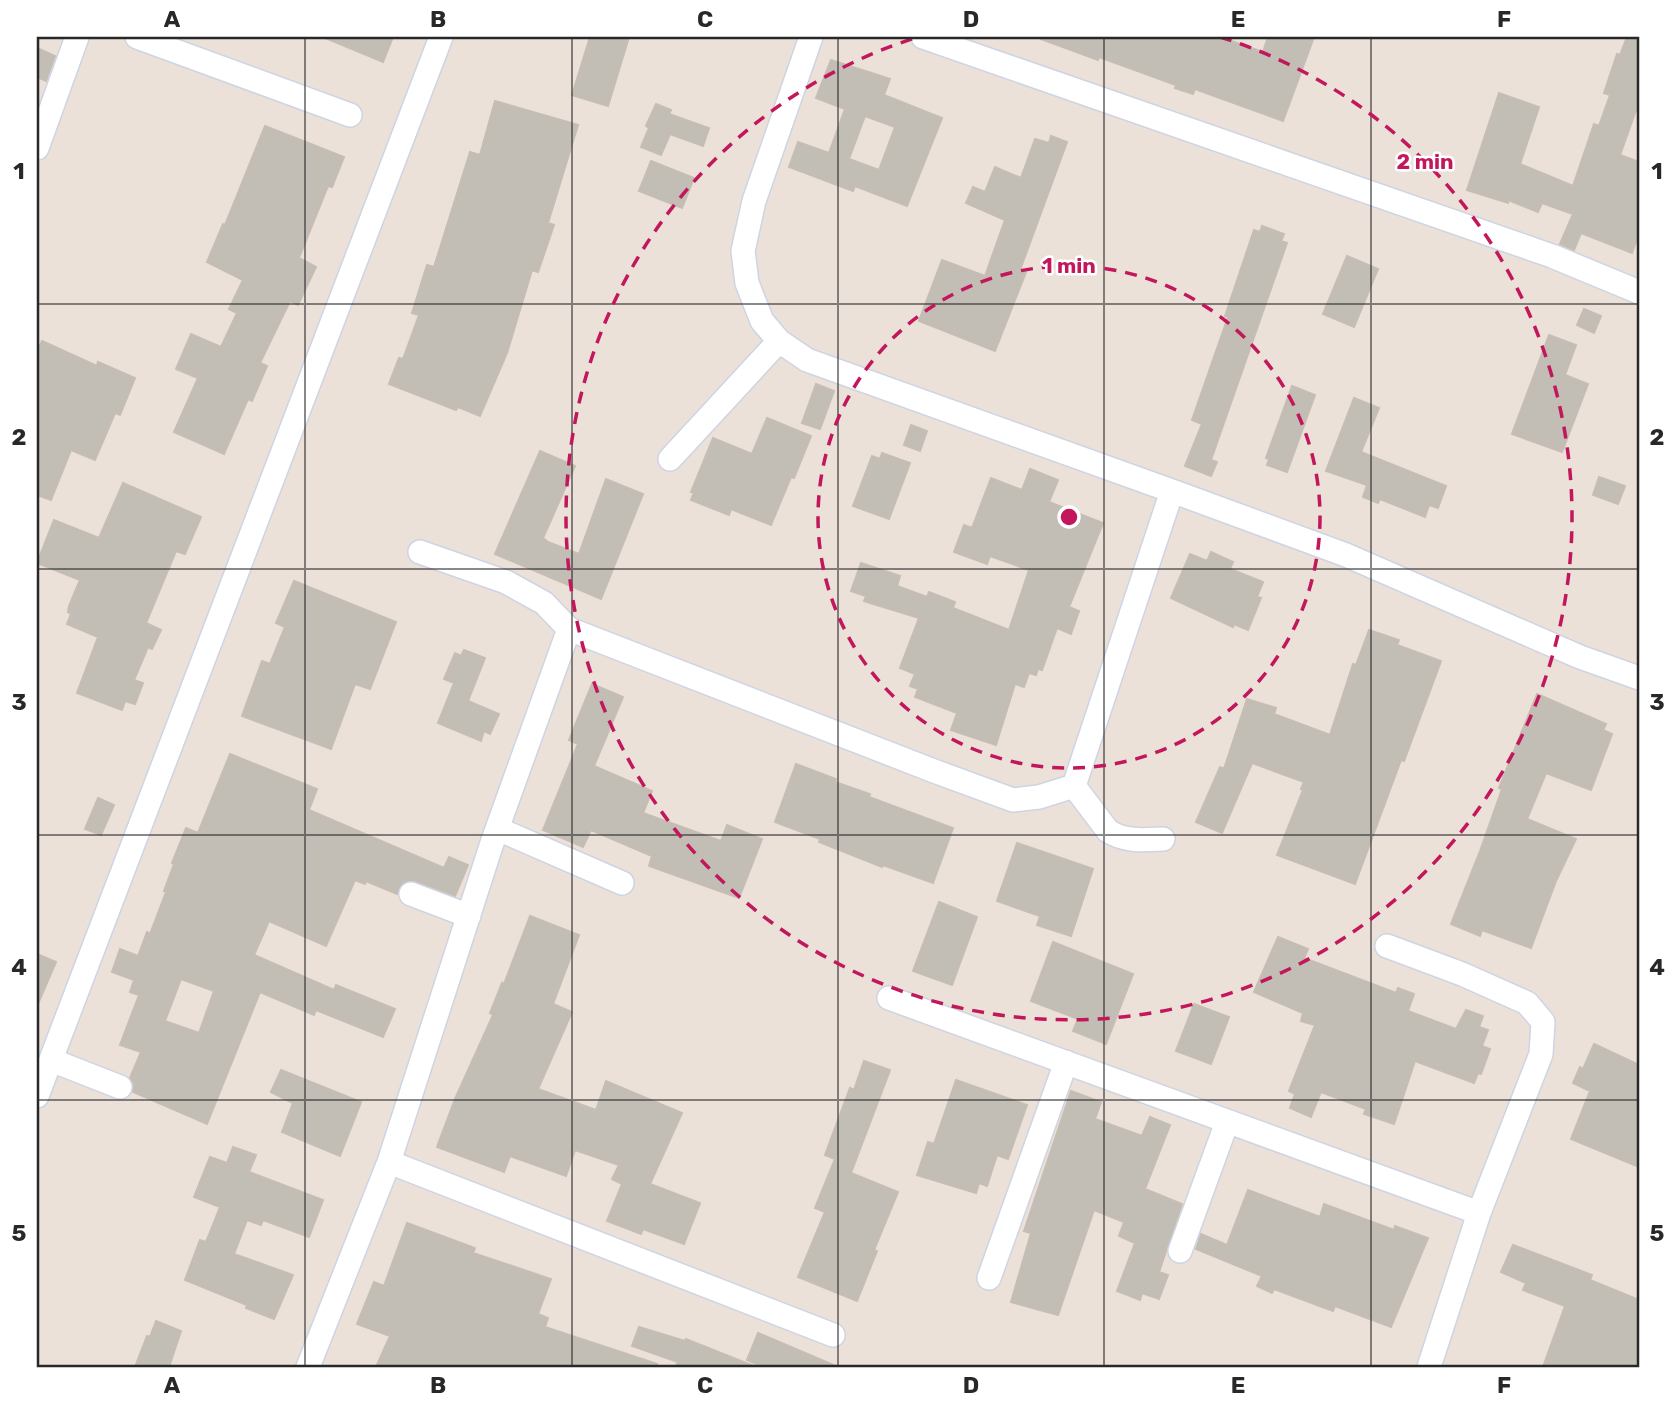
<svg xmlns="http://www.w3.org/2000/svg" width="1676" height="1404" viewBox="0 0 1676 1404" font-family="Rubik,sans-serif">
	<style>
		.building { fill: #c2bdb5; stroke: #c6bdb3; stroke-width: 2; fill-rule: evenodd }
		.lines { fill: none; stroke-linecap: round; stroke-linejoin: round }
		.minor-casing { stroke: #ced4e2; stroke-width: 26 }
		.minor { stroke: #fff; stroke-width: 23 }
		.grid { fill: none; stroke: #282828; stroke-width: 2; stroke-opacity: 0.55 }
		.ring { fill: none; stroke: #c2185b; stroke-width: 3.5; stroke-dasharray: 12 9 }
		.centre { fill: #c2185b; stroke: #fff; stroke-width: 3.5 }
		.ring-label { font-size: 21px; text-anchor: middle; font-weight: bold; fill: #c2185b; stroke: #fff; stroke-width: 5; stroke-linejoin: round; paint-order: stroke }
		.neatline { fill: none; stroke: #282828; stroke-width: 2.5 }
		.grid-label { font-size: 23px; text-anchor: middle; font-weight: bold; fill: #282828 }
	</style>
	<rect width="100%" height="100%" fill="#ebe1d9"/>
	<path class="building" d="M 323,37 L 393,37 L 383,62 Z
		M 590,37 L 629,37 L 608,106 L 572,95 Z
		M 1041,37 L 1220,37 L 1263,52 L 1268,37 L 1314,37 L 1283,121 L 1195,89 L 1193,94 L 1175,88 L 1176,85 L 1099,57 L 1098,60 L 1041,39 Z
		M 1627,37 L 1639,37 L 1639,102 L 1620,155 L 1639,162 L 1639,233 L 1632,253 L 1581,233 L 1574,250 L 1560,244 L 1573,214 L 1542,203 L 1538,212 L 1508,200 L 1508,203 L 1467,190 L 1499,93 L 1539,107 L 1520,164 L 1573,186 L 1594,124 L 1599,126 L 1610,95 L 1604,93 L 1617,54 L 1620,55 Z
		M 37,48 L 55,56 L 46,81 L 37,77 Z
		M 831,60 L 890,79 L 884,95 L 942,118 L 907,206 L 855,186 L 853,191 L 789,167 L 798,142 L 829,153 L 845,109 L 816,98 ZM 865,116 L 895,127 L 879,170 L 849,159 Z
		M 495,101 L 578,125 L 548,223 L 554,225 L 538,272 L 532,270 L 507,353 L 480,416 L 458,407 L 456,410 L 389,384 L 399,358 L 403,359 L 419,315 L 412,313 L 427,265 L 434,267 L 470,152 L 480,155 Z
		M 656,104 L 671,110 L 669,114 L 709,128 L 703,146 L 670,134 L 661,155 L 641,147 L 649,128 L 646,126 Z
		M 265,126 L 344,157 L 332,187 L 328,186 L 299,258 L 316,267 L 298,305 L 290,301 L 260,363 L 267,366 L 252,401 L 248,399 L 224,454 L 174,432 L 198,378 L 176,369 L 191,334 L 221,347 L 237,313 L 229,309 L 243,280 L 207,262 L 223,224 L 225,225 Z
		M 1051,136 L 1067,142 L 1020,270 L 1026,272 L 995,351 L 919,321 L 942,260 L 985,276 L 1005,220 L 966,203 L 973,187 L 985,192 L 995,167 L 1021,178 L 1035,139 L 1049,143 Z
		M 651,161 L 694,178 L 682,208 L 639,191 Z
		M 1262,226 L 1284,234 L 1281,241 L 1287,243 L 1211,460 L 1217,462 L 1211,476 L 1185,466 L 1202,424 L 1192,420 L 1228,317 L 1225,316 L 1254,230 L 1260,232 Z
		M 1347,256 L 1378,269 L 1354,327 L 1323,314 Z
		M 1584,309 L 1601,316 L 1594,333 L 1577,325 Z
		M 1549,335 L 1576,345 L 1565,375 L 1588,384 L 1562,452 L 1512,434 Z
		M 42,341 L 97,366 L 98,362 L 135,378 L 120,415 L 115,413 L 95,460 L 71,450 L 51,500 L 37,495 L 37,352 Z
		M 816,384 L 834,391 L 820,429 L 802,423 Z
		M 1292,386 L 1315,395 L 1287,472 L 1267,465 L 1269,459 L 1266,458 Z
		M 1354,398 L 1379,408 L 1361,452 L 1446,486 L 1438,508 L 1429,505 L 1425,517 L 1380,499 L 1378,503 L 1363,497 L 1367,485 L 1326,471 Z
		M 767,418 L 811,436 L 794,478 L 791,477 L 771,525 L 731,509 L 729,515 L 691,500 L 694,492 L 691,492 L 713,438 L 752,454 Z
		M 911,425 L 927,431 L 920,451 L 904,445 Z
		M 540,451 L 575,466 L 543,538 L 548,542 L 579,554 L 606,479 L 643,494 L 601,599 L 495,554 Z
		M 882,453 L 910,463 L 889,519 L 853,506 L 872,456 L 880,459 Z
		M 1030,469 L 1058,480 L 1049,502 L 1103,523 L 1069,607 L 1079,611 L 1071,634 L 1057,628 L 1042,670 L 1038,669 L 1036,675 L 1029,673 L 1024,687 L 1015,684 L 996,745 L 951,730 L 957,713 L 915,697 L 918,689 L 910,686 L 915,674 L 900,668 L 919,618 L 864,601 L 866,596 L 851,591 L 861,563 L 900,576 L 897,586 L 927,597 L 929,592 L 955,602 L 953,608 L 1009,630 L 1029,570 L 990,556 L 987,564 L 954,552 L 964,525 L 972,528 L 991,478 L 1022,490 Z
		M 1599,477 L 1625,486 L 1618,504 L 1593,495 Z
		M 123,483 L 201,517 L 185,554 L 176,551 L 146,623 L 161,630 L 152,649 L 148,647 L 134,680 L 143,683 L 135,704 L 125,701 L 122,710 L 77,693 L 98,637 L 67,624 L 71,614 L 68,612 L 69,606 L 80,580 L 37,563 L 54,520 L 99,538 Z
		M 1211,552 L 1233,562 L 1230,569 L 1263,582 L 1257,597 L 1261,598 L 1248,630 L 1234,624 L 1233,627 L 1171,598 L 1190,554 L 1207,561 Z
		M 294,581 L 396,622 L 370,689 L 355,684 L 331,749 L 242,716 L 262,661 L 270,664 L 285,627 L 276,623 Z
		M 1369,630 L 1399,640 L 1397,645 L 1441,661 L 1404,761 L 1401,760 L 1355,884 L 1277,855 L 1303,790 L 1301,789 L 1304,782 L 1252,763 L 1222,833 L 1196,822 L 1220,767 L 1224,769 L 1247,699 L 1276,708 L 1274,714 L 1330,735 L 1353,664 L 1356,665 Z
		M 464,650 L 485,658 L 468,701 L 499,714 L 490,734 L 484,731 L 481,741 L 438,723 L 454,683 L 444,679 L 455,653 L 461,656 Z
		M 592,684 L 623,697 L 594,766 L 652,791 L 643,813 L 721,841 L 727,825 L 762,839 L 739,898 L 649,866 L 652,856 L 591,830 L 583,847 L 543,830 L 578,744 L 569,740 Z
		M 1537,694 L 1606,724 L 1603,730 L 1612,734 L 1591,790 L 1546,773 L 1527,819 L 1576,839 L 1556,881 L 1531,948 L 1482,930 L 1480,936 L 1451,924 L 1480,851 L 1502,789 L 1499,788 Z
		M 230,754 L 317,789 L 309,810 L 444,868 L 449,857 L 468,865 L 455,896 L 415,881 L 403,883 L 397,894 L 366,881 L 365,884 L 355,880 L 326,946 L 269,921 L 254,955 L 334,990 L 336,985 L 395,1009 L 383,1037 L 316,1010 L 314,1015 L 260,992 L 207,1124 L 133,1092 L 134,1084 L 130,1078 L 141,1052 L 120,1045 L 139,995 L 130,992 L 134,980 L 112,972 L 120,949 L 138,956 L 147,932 L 150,934 L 166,892 L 164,891 L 174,864 L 172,863 L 186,828 L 198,833 ZM 181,979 L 214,991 L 199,1033 L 165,1021 Z
		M 796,764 L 836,779 L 835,782 L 870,794 L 869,797 L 953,828 L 933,883 L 883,865 L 882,867 L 819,842 L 820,839 L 775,822 Z
		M 98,798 L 114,805 L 101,835 L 85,829 Z
		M 1017,843 L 1093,869 L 1071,936 L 1037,925 L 1040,916 L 997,901 Z
		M 939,902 L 977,917 L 952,985 L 913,971 Z
		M 530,916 L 579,935 L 553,1004 L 572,1012 L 538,1089 L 596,1110 L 606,1081 L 682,1113 L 650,1184 L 700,1203 L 684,1244 L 643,1229 L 641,1234 L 607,1221 L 622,1184 L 612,1179 L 619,1165 L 575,1150 L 566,1176 L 510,1156 L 504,1172 L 437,1147 L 455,1099 L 493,1015 L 490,1013 L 502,983 L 504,984 Z
		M 1278,937 L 1308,949 L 1304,958 L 1396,993 L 1398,988 L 1414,994 L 1408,1011 L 1456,1029 L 1466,1010 L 1483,1016 L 1479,1027 L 1488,1030 L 1482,1046 L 1490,1049 L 1481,1074 L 1478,1073 L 1474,1083 L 1415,1061 L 1394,1124 L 1364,1114 L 1366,1109 L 1321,1092 L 1311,1117 L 1290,1108 L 1295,1094 L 1289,1091 L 1315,1025 L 1301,1021 L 1303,1013 L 1254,992 Z
		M 1053,942 L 1133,974 L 1106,1044 L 1073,1031 L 1078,1019 L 1031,1001 Z
		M 37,954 L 56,962 L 37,1006 Z
		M 1194,1004 L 1229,1017 L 1211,1064 L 1176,1051 Z
		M 1594,1044 L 1639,1065 L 1639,1167 L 1571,1139 L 1590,1091 L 1573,1083 L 1580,1067 L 1583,1069 Z
		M 864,1061 L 890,1070 L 851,1173 L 898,1192 L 874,1250 L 877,1251 L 857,1301 L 798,1277 L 825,1212 L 815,1208 L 835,1159 L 825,1155 L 850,1088 L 854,1090 Z
		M 281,1070 L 361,1102 L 340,1156 L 282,1132 L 293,1103 L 271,1092 Z
		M 956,1080 L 1027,1105 L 1008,1159 L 997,1155 L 987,1186 L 979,1183 L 976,1193 L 917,1175 L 928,1142 L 934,1144 Z
		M 1071,1091 L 1101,1102 L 1095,1119 L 1142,1136 L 1150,1117 L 1170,1125 L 1145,1189 L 1182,1204 L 1159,1272 L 1168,1275 L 1159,1299 L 1142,1293 L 1140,1300 L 1117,1291 L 1135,1243 L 1119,1236 L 1124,1222 L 1094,1210 L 1058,1315 L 1011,1302 L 1031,1233 L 1024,1231 Z
		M 233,1147 L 256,1155 L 249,1172 L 323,1200 L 309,1237 L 263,1220 L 261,1225 L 247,1220 L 234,1254 L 293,1275 L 274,1319 L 246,1308 L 247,1305 L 185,1280 L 200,1240 L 206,1242 L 220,1207 L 194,1197 L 210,1157 L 227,1163 Z
		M 1248,1190 L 1320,1217 L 1324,1204 L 1394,1230 L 1395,1226 L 1428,1238 L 1391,1327 L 1335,1306 L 1333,1311 L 1274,1289 L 1272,1293 L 1257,1286 L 1262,1276 L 1196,1249 L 1201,1234 L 1227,1245 Z
		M 407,1223 L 475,1248 L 473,1253 L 551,1279 L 538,1314 L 548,1318 L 545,1327 L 657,1364 L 656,1367 L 376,1367 L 390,1336 L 357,1324 L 374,1282 L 384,1286 Z
		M 1513,1245 L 1592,1275 L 1590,1280 L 1639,1300 L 1639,1367 L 1543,1367 L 1565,1306 L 1523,1290 L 1526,1283 L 1501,1272 Z
		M 156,1321 L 181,1331 L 169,1367 L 135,1367 L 147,1336 L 150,1337 Z
		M 639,1327 L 685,1341 L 686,1339 L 756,1367 L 675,1367 L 678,1362 L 632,1346 Z
		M 758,1333 L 838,1367 L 763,1367 L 747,1360 Z"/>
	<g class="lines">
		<defs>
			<path id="minor" d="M 137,37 L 350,115
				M 923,37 L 1552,256 L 1639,292
				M 37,148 L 77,37
				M 670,459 L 779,341
				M 1172,491 L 1346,555 L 1580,657 L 1639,678
				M 420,552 L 506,582 L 544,603 L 569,629 L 934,771 L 1013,800 L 1039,797 L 1074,786 L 1172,491 L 807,360 L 779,341 L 762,321 L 747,283 L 743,251 L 754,201 L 811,37
				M 1074,786 L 1108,831 C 1126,842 1143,840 1163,839
				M 498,829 L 622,883
				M 411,894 L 469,916
				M 1387,946 L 1462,974 L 1527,1003 L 1543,1022 L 1541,1054 L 1479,1213 L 1429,1367
				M 889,998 L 1479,1213
				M 51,1060 L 120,1087
				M 37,1096 L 441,37
				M 389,1162 L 833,1335
				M 1180,1251 L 1227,1122
				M 989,1278 L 1066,1062
				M 308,1367 L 389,1162 L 492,843 L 569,629"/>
		</defs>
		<use href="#minor" class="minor-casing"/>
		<use href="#minor" class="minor"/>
	</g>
	<path class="grid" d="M 305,37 L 305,1367M 572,37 L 572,1367M 838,37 L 838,1367M 1104,37 L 1104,1367M 1371,37 L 1371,1367M 37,304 L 1639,304M 37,569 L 1639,569M 37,835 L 1639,835M 37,1100 L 1639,1100"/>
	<g class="ring">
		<circle cx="1069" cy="517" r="251"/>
		<path d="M1220 37A503 503 0 1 1 918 37"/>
	</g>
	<circle cx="1069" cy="517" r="10" class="centre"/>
	<g class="ring-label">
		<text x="1425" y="169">2 min</text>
		<text x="1069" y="273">1 min</text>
	</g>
	<rect width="1676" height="1404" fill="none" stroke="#ffffff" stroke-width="77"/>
	<rect x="38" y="38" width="1600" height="1328" class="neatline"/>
	<g class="grid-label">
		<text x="172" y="27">A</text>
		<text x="438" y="27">B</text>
		<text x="705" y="27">C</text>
		<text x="971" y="27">D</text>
		<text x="1238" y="27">E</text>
		<text x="1504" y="27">F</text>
		<text x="19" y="179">1</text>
		<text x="1657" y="179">1</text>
		<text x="19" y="445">2</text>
		<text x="1657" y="445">2</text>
		<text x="19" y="710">3</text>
		<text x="1657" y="710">3</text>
		<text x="19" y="975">4</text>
		<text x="1657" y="975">4</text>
		<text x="19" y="1241">5</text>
		<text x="1657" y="1241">5</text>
		<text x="172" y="1393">A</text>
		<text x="438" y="1393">B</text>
		<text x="705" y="1393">C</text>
		<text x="971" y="1393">D</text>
		<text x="1238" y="1393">E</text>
		<text x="1504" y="1393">F</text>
	</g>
</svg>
